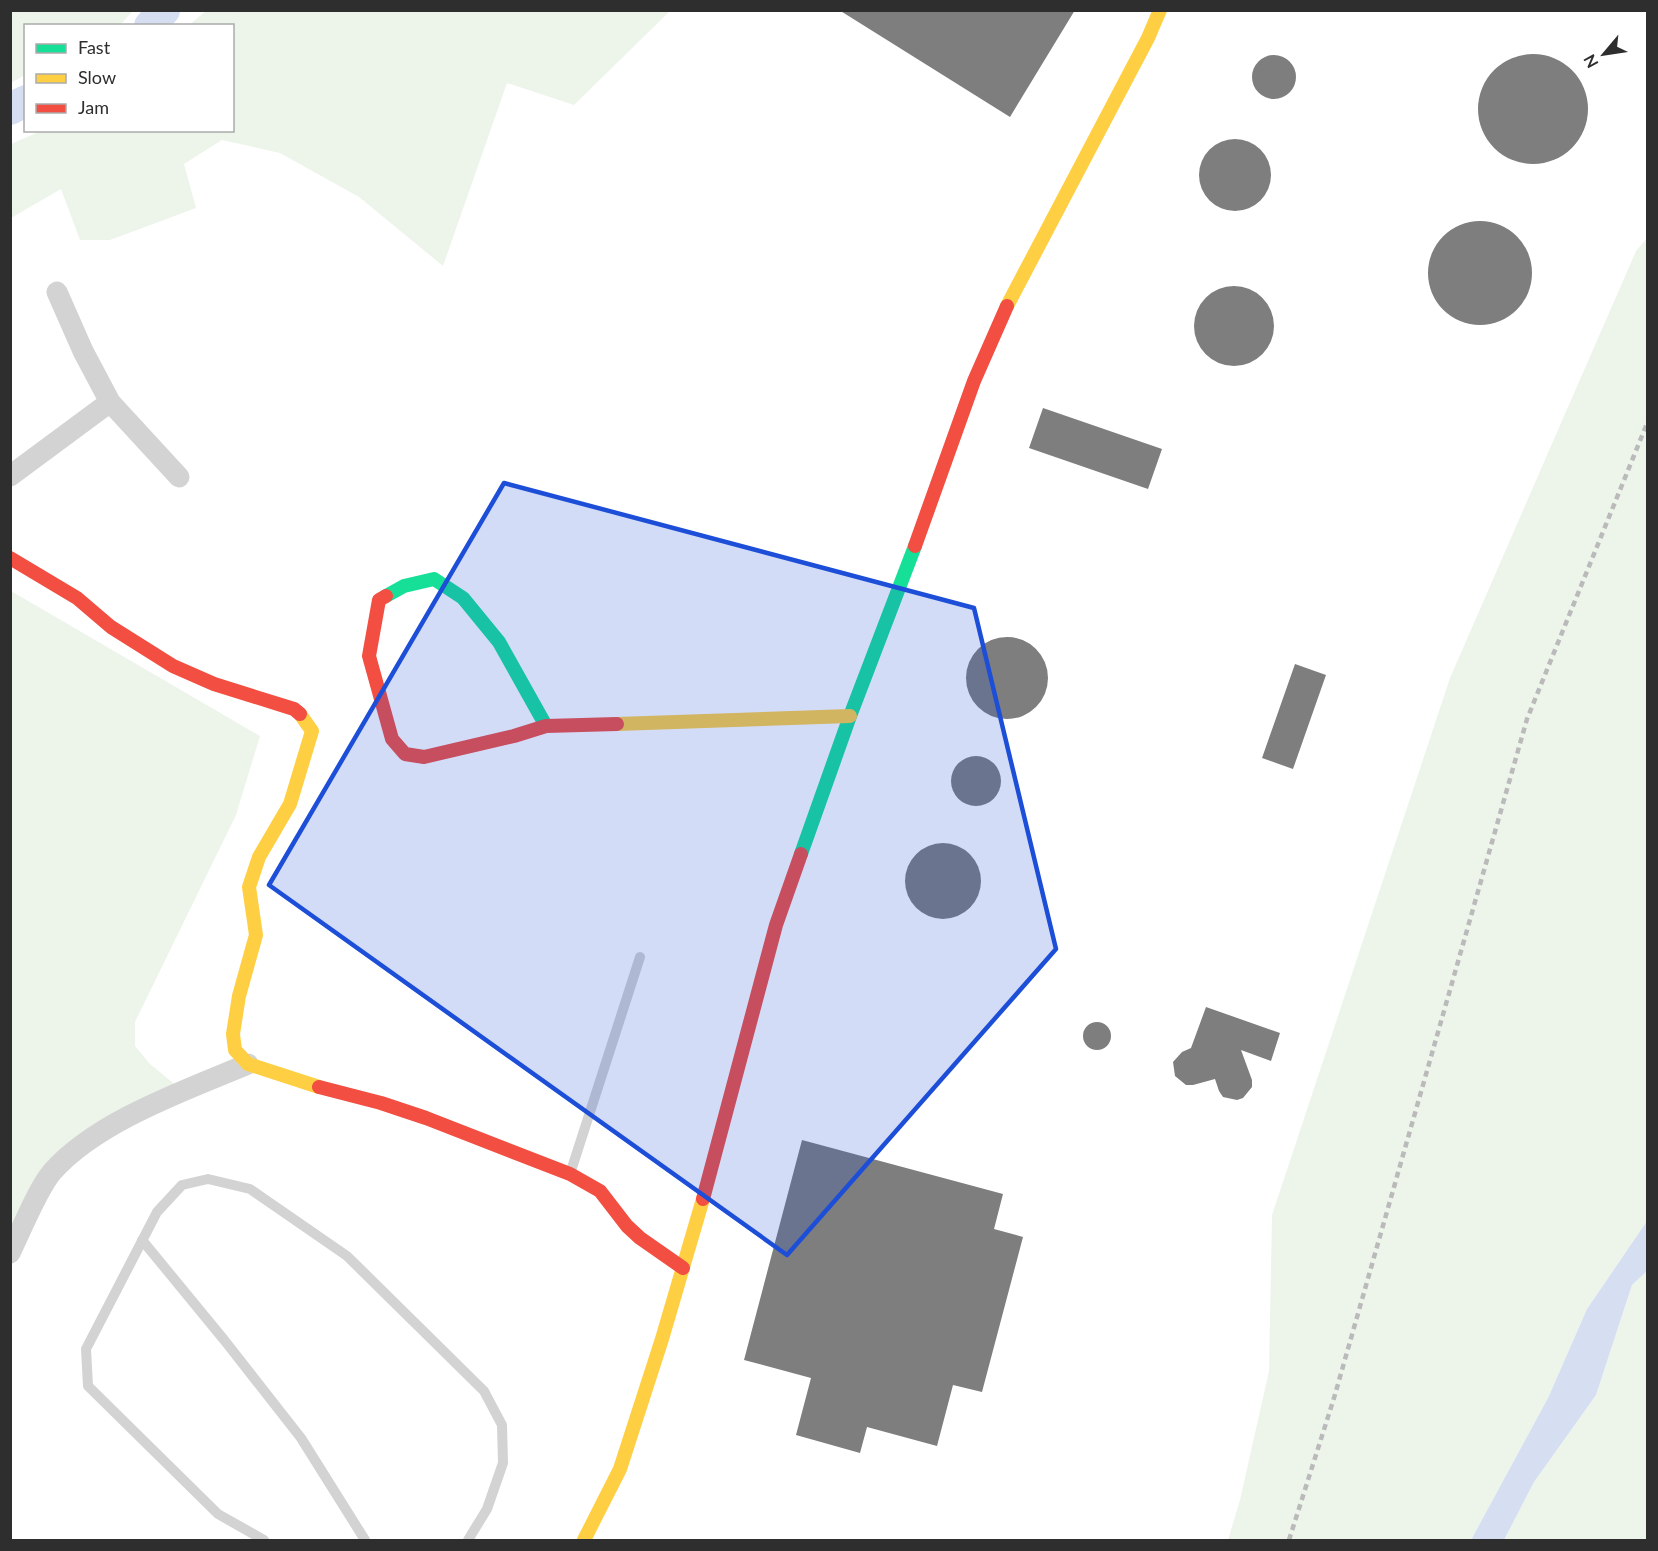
<svg xmlns="http://www.w3.org/2000/svg" width="1658" height="1551" viewBox="0 0 1658 1551" font-family="Lato,sans-serif">
	<style>
		.green { fill: #edf5eb }
		.water { fill: #d6def2 }
		.lines { fill: none; stroke-linecap: round; stroke-linejoin: round }
		.river { stroke: #d6def2; stroke-width: 32 }
		.building { fill: #7e7e7e }
		.lane { stroke: #d3d3d3; stroke-width: 10 }
		.street { stroke: #d3d3d3; stroke-width: 21 }
		.fast { stroke: #16e098; stroke-width: 14 }
		.slow { stroke: #ffcf43; stroke-width: 14 }
		.jam { stroke: #f24e42; stroke-width: 14 }
		.rail { stroke: #bababa; stroke-width: 4.5; stroke-dasharray: 6 4.5; stroke-linecap: butt }
		.marked { fill: #1d4ed8; fill-opacity: 0.2; stroke: #1d4ed8; stroke-width: 4.5; stroke-linejoin: round }
	</style>
	<rect width="100%" height="100%" fill="#fff"/>
	<path class="green" d="M 11,10 L 133,10 L 133,11 L 120,25 L 26,26 L 25,75 L 11,83 Z
		M 206,11 L 206,10 L 670,11 L 574,105 L 507,83 L 443,266 L 359,197 L 280,153 L 222,140 L 184,164 L 196,208 L 110,240 L 80,240 L 61,189 L 11,218 L 11,144 L 41,131 L 232,130 L 232,26 L 189,25 Z
		M 1647,238 L 1647,1221 L 1587,1309 L 1548,1398 L 1471,1540 L 1228,1540 L 1240,1500 L 1269,1371 L 1272,1215 L 1450,678 L 1636,251 Z
		M 11,591 L 260,736 L 236,815 L 135,1022 L 135,1046 L 150,1064 L 178,1087 L 44,1168 L 11,1234 Z
		M 1647,1271 L 1647,1540 L 1504,1540 L 1534,1482 L 1596,1395 L 1632,1285 Z"/>
	<path class="water" d="M 1647,1221 L 1647,1271 L 1632,1285 L 1596,1395 L 1534,1482 L 1504,1540 L 1471,1540 L 1548,1398 L 1587,1309 Z"/>
	<g class="lines">
		<path class="river" d="M 150,26 L 164,10
			M 10,109 L 26,101"/>
	</g>
	<path class="building" d="M 839,10 L 1075,10 L 1010,117 Z
		M1478 109a55 55 0 1 1 110 0a55 55 0 1 1-110 0Z
		M1252 77a22 22 0 1 1 44 0a22 22 0 1 1-44 0Z
		M1199 175a36 36 0 1 1 72 0a36 36 0 1 1-72 0Z
		M1428 273a52 52 0 1 1 104 0a52 52 0 1 1-104 0Z
		M1194 326a40 40 0 1 1 80 0a40 40 0 1 1-80 0Z
		M 1043,408 L 1162,449 L 1148,489 L 1029,448 Z
		M966 678a41 41 0 1 1 82 0a41 41 0 1 1-82 0Z
		M 1295,664 L 1326,675 L 1293,769 L 1262,758 Z
		M951 781a25 25 0 1 1 50 0a25 25 0 1 1-50 0Z
		M905 881a38 38 0 1 1 76 0a38 38 0 1 1-76 0Z
		M 1206,1007 L 1280,1033 L 1271,1061 L 1241,1050 L 1252,1080 L 1252,1087 L 1243,1098 L 1237,1100 L 1223,1097 L 1219,1091 L 1215,1079 L 1193,1085 L 1186,1085 L 1175,1076 L 1173,1062 L 1182,1052 L 1191,1048 Z
		M1083 1036a14 14 0 1 1 28 0a14 14 0 1 1-28 0Z
		M 802,1140 L 1003,1194 L 994,1229 L 1023,1237 L 982,1392 L 953,1385 L 937,1446 L 867,1427 L 860,1453 L 796,1435 L 811,1378 L 744,1360 Z"/>
	<g class="lines">
		<path class="lane" d="M 570,1174 L 640,957
			M 142,1240 L 225,1341 L 301,1438 L 365,1540
			M 264,1540 L 218,1514 L 88,1386 L 86,1349 L 157,1212 L 182,1185 L 208,1179 L 250,1189 L 347,1256 L 484,1391 L 502,1425 L 503,1463 L 487,1509 L 468,1540"/>
		<path class="street" d="M 110,402 L 179,477
			M 10,476 L 110,402 L 83,351 L 57,292
			M 10,1253 C 21,1231 37,1190 52,1172 C 97,1121 186,1090 248,1064"/>
		<path class="fast" d="M 386,596 L 404,586 L 434,579 L 463,598 L 499,642 L 546,726
			M 801,854 L 850,716 L 915,546"/>
		<path class="slow" d="M 1007,306 L 1148,38 L 1160,10
			M 300,714 L 312,731 L 290,804 L 259,857 L 249,887 L 256,935 L 239,996 L 233,1034 L 235,1050 L 248,1064 L 319,1087
			M 617,724 L 850,716
			M 584,1540 L 620,1469 L 662,1339 L 703,1199"/>
		<path class="jam" d="M 915,546 L 974,381 L 1007,306
			M 10,558 L 77,598 L 111,627 L 173,666 L 214,684 L 294,709 L 300,714
			M 386,596 L 379,600 L 369,656 L 392,739 L 405,754 L 424,757 L 514,736 L 546,726 L 617,724
			M 319,1087 L 381,1103 L 426,1118 L 570,1174 L 600,1191 L 627,1226 L 640,1238 L 683,1268
			M 703,1199 L 776,925 L 801,854"/>
		<path class="rail" d="M 1289,1540 L 1334,1398 L 1527,719 L 1648,421"/>
	</g>
	<path class="marked" d="M 504,483 L 974,608 L 1056,949 L 787,1255 L 269,885 Z"/>
	<rect width="1658" height="1551" fill="none" stroke="#2e2e2e" stroke-width="24"/>
	<rect x="24" y="24" width="210" height="108" fill="#ffffff" stroke="#ababab" stroke-width="1.5"/>
	<rect x="36" y="44" width="30" height="9" fill="#16e098" stroke="#ababab" stroke-width="1.5"/>
	<text x="78" y="54" font-size="18" fill="#2e2e2e">Fast</text>
	<rect x="36" y="74" width="30" height="9" fill="#ffcf43" stroke="#ababab" stroke-width="1.5"/>
	<text x="78" y="84" font-size="18" fill="#2e2e2e">Slow</text>
	<rect x="36" y="104" width="30" height="9" fill="#f24e42" stroke="#ababab" stroke-width="1.5"/>
	<text x="78" y="114" font-size="18" fill="#2e2e2e">Jam</text>
	<g transform="translate(1604 54) rotate(241)" stroke="#ffffff" stroke-width="4.5" paint-order="stroke">
	<path d="M0-4.5L10 22L0 15L-10 22Z" fill="#2e2e2e"/>
	<text y="-9" font-size="16" font-weight="bold" text-anchor="middle" fill="#2e2e2e">N</text>
	</g>
</svg>
